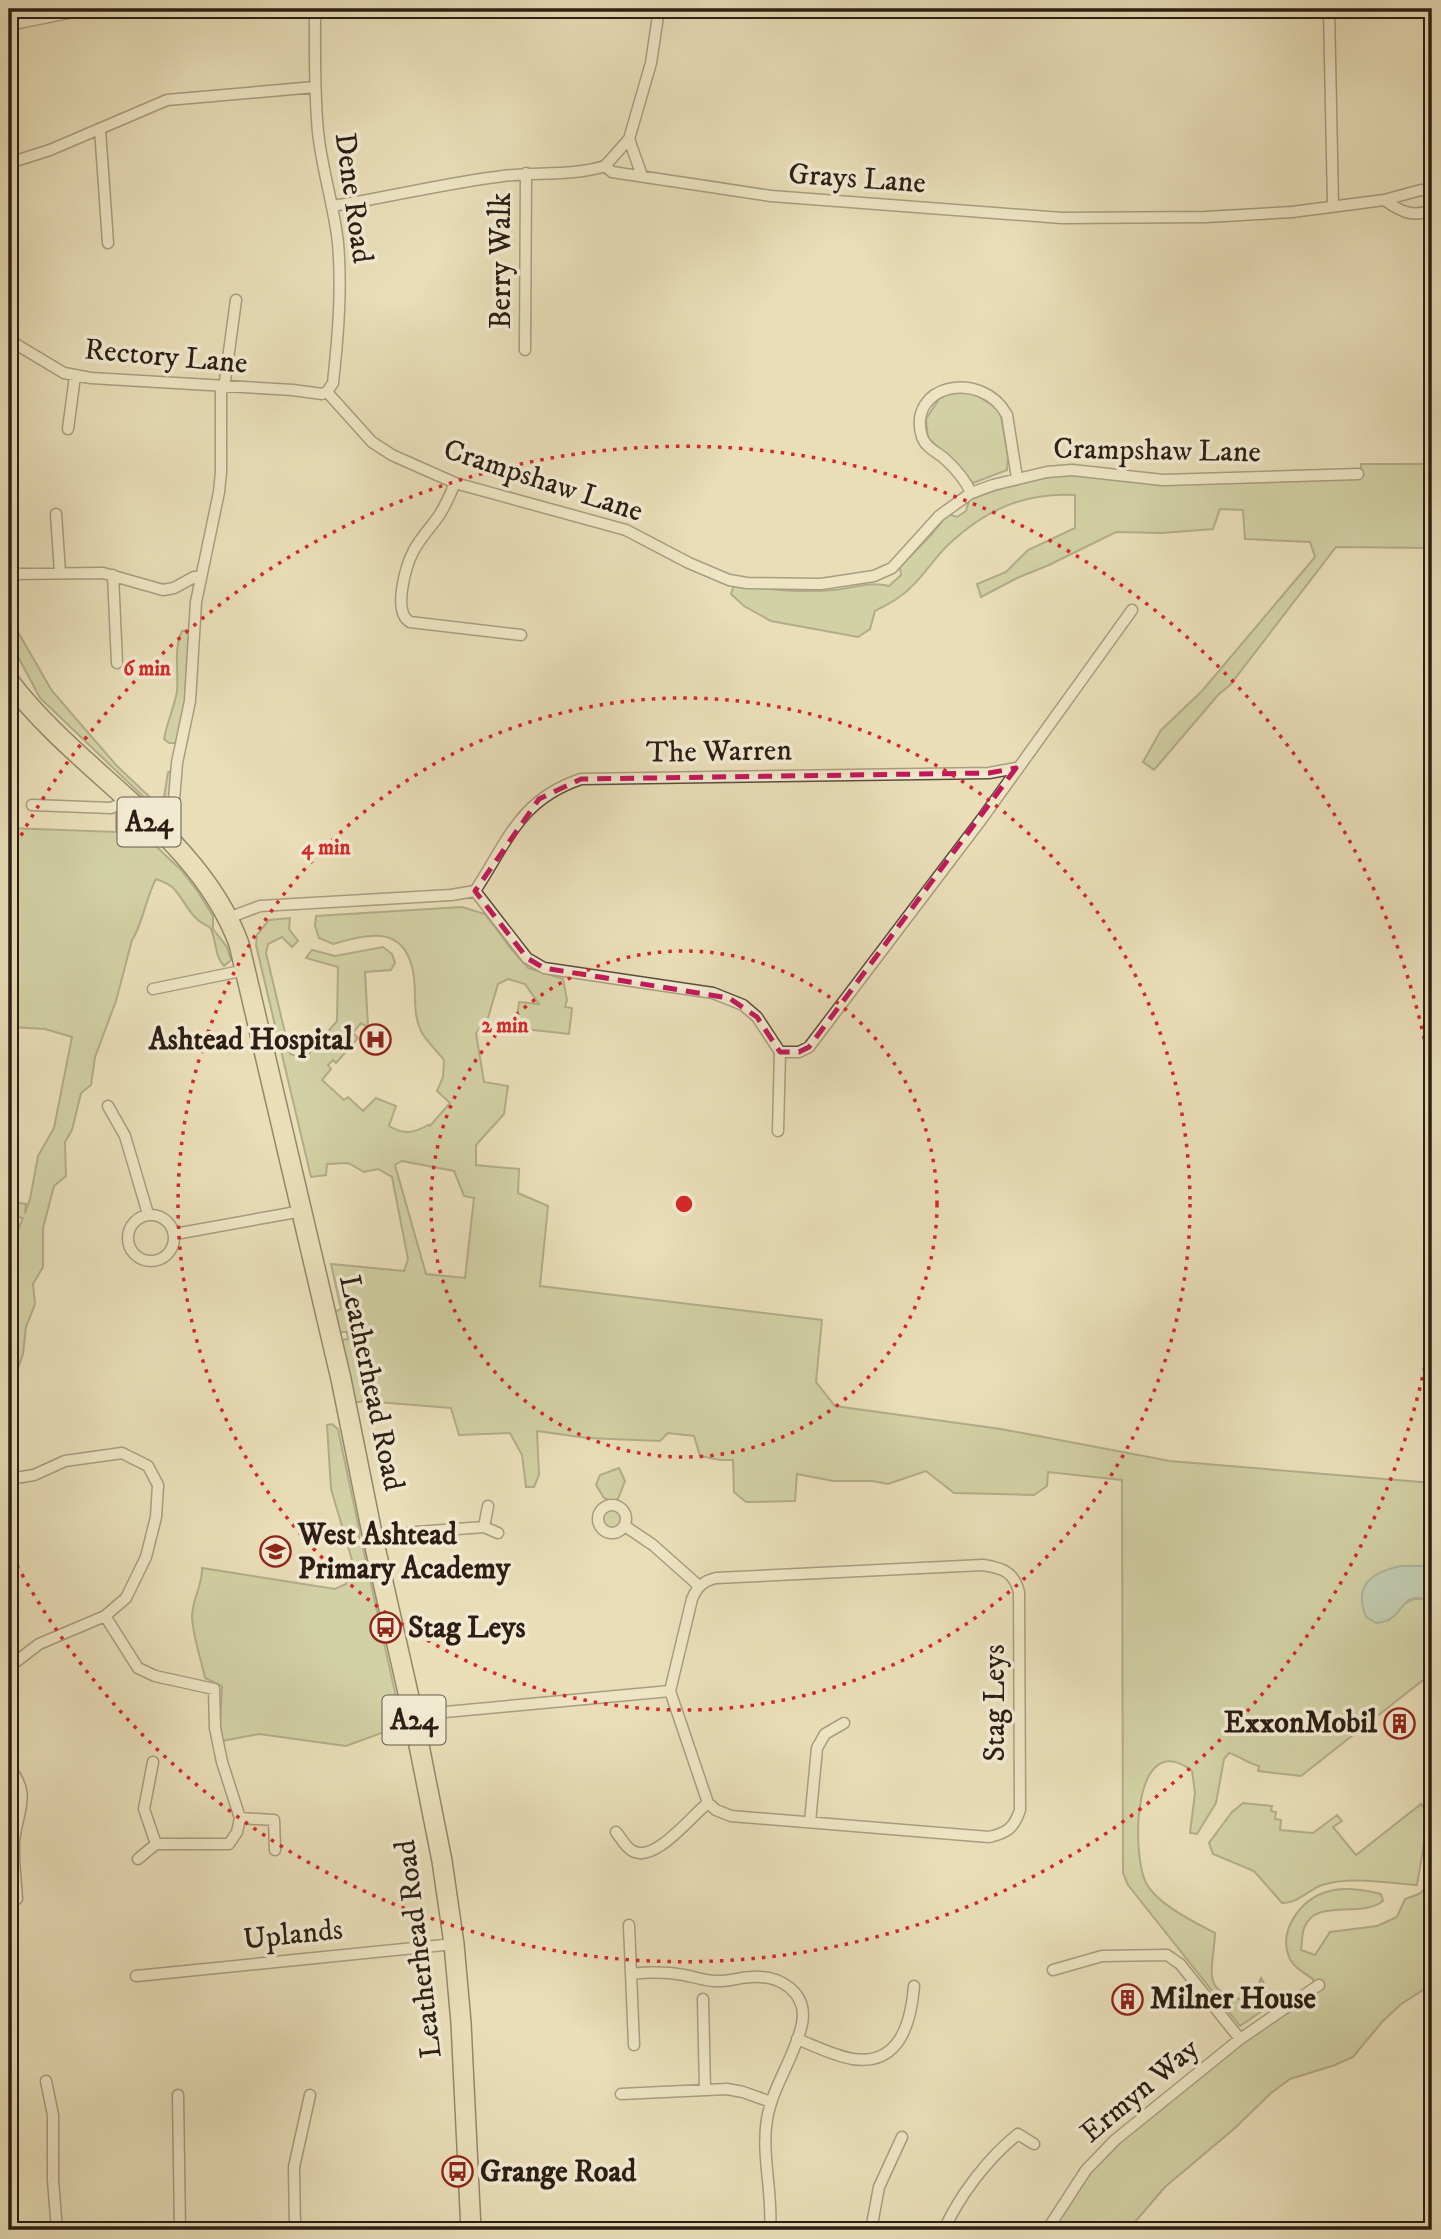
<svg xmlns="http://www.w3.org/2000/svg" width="1441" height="2239" viewBox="0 0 1441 2239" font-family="'IM FELL DW Pica',serif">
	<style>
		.green { fill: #b5c18f; stroke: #707052; stroke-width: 2; fill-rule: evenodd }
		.water { fill: #97bcb0; stroke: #6c7d72; stroke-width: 2 }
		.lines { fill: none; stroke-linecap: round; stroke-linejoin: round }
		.street-casing { stroke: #5b4e3e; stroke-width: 13 }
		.highway-casing { stroke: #2c1e15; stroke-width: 22 }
		.street { stroke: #f1ead1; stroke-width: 10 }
		.highway { stroke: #e9deb8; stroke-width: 19 }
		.marked { fill: none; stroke: #c2185b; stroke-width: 5; stroke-dasharray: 14 9; stroke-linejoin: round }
		.ring { fill: none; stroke: #d62828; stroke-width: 3.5; stroke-dasharray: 3.5 7 }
		.labels { text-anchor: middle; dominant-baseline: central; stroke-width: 7; stroke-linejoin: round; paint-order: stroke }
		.shield { fill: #f1ead1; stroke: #675b4d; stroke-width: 2 }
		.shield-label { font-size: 28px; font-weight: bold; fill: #2c1e15 }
		.street-label { font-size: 30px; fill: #2c1e15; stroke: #f1ead1 }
		.poi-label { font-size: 30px; font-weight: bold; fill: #2c1e15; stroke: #f1ead1; text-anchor: start }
		.centre { fill: #d62828; stroke: #f1ead1; stroke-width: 3.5 }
		.ring-label { font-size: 21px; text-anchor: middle; font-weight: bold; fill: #d62828; stroke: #f1ead1; stroke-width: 7; stroke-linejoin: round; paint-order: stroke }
	</style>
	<rect width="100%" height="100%" fill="#e9deb8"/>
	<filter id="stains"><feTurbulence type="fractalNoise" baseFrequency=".00286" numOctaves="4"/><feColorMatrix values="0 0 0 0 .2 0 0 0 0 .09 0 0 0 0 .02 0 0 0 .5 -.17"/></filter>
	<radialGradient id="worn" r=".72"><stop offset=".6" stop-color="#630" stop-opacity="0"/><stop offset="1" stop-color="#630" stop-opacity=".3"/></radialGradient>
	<path class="green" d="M 968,390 L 1000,410 L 1008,456 L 1007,470 L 973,483 L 928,438 L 926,419 L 943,393 Z
		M 1361,464 L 1432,464 L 1432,548 L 1336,547 L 1230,685 L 1218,695 L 1154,770 L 1143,762 L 1161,730 L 1202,691 L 1315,557 L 1310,542 L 1245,539 L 1243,510 L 1220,509 L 1213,529 L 1162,533 L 1116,532 L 1049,565 L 1017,578 L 981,597 L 977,584 L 1006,572 L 1028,550 L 1075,528 L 1075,495 C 1025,492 985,510 949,544 C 931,561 919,584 898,598 C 891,603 882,607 875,611 L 870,629 L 858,637 L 771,621 L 744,606 L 731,594 L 734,585 C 768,590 800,593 834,590 C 854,588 869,581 889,586 L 901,575 L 900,567 L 931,535 L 948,514 L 957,517 L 966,511 L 969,500 L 1021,481 L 1061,475 L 1361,478 Z
		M 10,618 L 52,691 L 117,766 L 155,802 L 164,797 L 168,772 L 173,771 L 170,813 L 166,816 L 153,806 L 40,698 L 9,640 Z
		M 190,630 L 187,689 L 176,743 L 169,743 L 164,739 C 167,722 175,705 177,691 C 179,671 173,649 182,631 Z
		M 119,811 L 182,871 L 198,892 L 213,916 L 213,929 L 227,947 L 231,960 L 224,966 C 214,955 217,941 210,927 C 192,921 187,904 175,890 C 171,885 162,881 156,879 C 146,897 142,926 132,940 L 116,1001 L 95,1057 L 91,1085 L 81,1093 L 72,1130 L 65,1142 L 66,1176 L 54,1186 L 43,1228 L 43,1267 L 33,1284 L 35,1304 L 26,1327 L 23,1354 L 16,1374 L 12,1391 L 12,1416 L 9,1431 L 9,1276 L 17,1232 L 23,1218 L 9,1215 L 9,1201 L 26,1204 L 25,1213 L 30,1199 L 38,1156 L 54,1128 L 72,1037 L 45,1029 L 9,1027 L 9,828 L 116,832 L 116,813 Z
		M 462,907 L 485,914 L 512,950 L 528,968 L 563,979 L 567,1000 L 565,1007 L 572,1008 L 569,1034 L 516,1028 L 519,1002 L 539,1004 L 525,984 L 508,979 L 498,984 L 488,1018 L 476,1033 L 484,1082 L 508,1086 L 504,1114 L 476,1145 L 476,1165 L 519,1169 L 518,1193 L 548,1206 L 540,1286 L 822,1320 L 816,1382 L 835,1406 L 1001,1429 L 1170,1461 L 1432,1483 L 1432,1570 L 1424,1566 L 1401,1566 L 1390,1619 C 1403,1604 1412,1593 1432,1602 L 1432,1673 L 1301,1776 L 1258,1771 L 1259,1766 C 1246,1763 1240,1756 1229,1753 L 1224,1759 L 1216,1803 L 1197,1834 L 1190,1833 L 1195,1793 L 1192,1771 C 1133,1726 1131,1852 1146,1883 C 1157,1904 1194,1922 1215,1933 C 1214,1968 1198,1993 1246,2000 L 1257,1990 L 1261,1978 L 1265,1985 L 1262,2011 L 1240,2026 L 1128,1885 L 1123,1873 L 1122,1480 L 1048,1472 L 1047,1486 L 1034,1495 L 954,1493 L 926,1471 L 888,1484 L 872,1481 L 833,1481 L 797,1474 L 795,1501 L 746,1502 L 734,1492 L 733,1460 L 720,1460 L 700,1456 L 694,1436 L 668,1433 L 660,1441 L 587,1438 L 537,1431 L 539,1475 L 534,1487 L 526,1487 L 522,1455 L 510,1433 L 459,1435 L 451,1408 L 364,1401 L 353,1403 L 341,1340 L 348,1339 L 347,1332 L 336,1332 L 332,1313 L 341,1309 L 331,1264 L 404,1271 L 408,1259 L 392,1177 L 378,1169 L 364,1172 L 348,1163 L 327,1164 L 326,1175 L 311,1177 L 256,945 L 257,935 L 269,920 L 290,918 L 289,929 L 298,941 L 292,947 L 282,937 L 268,944 L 266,953 L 290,1054 L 296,1056 L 308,1055 L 337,1021 L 338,967 L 306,958 L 312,950 L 335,956 L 383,947 L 392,954 L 395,963 L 391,970 L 365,972 L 368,1026 L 367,1027 L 361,1023 L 353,1033 L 358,1038 L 336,1063 L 333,1060 L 328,1065 L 331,1069 L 322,1080 L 344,1100 L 348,1097 L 363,1111 L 376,1098 L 396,1106 L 389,1126 C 404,1135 414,1133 428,1125 L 430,1126 L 450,1103 L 437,1091 L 443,1077 L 444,1060 C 437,1051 426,1041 421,1031 C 411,1010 418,988 412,967 C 401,924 365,935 333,944 L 319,938 L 315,926 L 316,916 ZM 402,1161 L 454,1171 L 464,1196 L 474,1198 L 465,1278 L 426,1274 L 395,1165 Z
		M 332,1424 L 338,1429 L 360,1534 C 358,1540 358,1544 363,1548 L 402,1724 L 396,1735 L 384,1732 L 346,1746 L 259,1734 L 222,1741 L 220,1725 L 222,1686 L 205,1678 C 201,1659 193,1637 192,1617 C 192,1599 203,1585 202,1568 L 335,1589 L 346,1584 L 352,1560 L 331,1489 L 327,1425 Z
		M 619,1468 L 625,1481 L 618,1499 L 612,1501 L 604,1498 L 596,1485 L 600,1475 Z
		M603 1519a9 9 0 1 1 18 0a9 9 0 1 1-18 0Z
		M 1243,1803 L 1272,1806 L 1271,1811 L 1276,1812 L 1275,1819 L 1281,1820 L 1280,1830 L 1313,1833 L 1337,1815 L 1342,1821 L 1333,1827 L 1356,1855 L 1421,1804 L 1429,1814 L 1417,1885 C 1386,1883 1351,1876 1322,1885 C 1308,1890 1297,1904 1282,1903 L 1254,1871 L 1213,1854 L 1209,1843 L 1232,1812 Z
		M 1432,1883 L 1432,1984 L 1400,2005 L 1382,2022 L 1353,2057 L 1335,2065 L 1290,2079 L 1271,2093 L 1235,2128 L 1165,2187 L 1128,2230 L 1051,2230 L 1099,2158 L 1249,2037 L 1315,1993 L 1313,1979 C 1304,1973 1293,1967 1289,1957 C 1278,1930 1301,1900 1326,1892 C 1343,1886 1365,1890 1381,1894 L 1383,1901 C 1360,1919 1316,1897 1304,1928 C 1302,1934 1302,1943 1301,1950 L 1315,1955 L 1330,1932 L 1377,1926 L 1397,1917 L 1405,1899 L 1419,1894 Z"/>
	<path class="water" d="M 1401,1566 L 1425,1566 L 1432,1570 L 1432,1602 C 1402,1589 1406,1611 1388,1620 C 1385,1622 1380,1622 1376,1623 L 1366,1617 C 1353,1585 1372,1572 1401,1566 Z"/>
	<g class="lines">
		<defs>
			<path id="street" d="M 315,9 C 315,50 314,91 318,132 C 322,170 334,206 338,243 C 342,290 338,337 333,383 L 327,392
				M 1329,9 L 1333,205
				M 9,25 L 88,9
				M 100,129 L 108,243
				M 629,139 L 642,176
				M 9,163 L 50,150 L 167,100 L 315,87
				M 605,166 L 612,172 L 771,196 L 1062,218 L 1206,217 L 1292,212 L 1384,200 L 1421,190 L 1432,192
				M 605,166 L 629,139 L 651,63 L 659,9
				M 1384,200 C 1400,211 1412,218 1432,210
				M 333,206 C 390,197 446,183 503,176 C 536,172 574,176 605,166
				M 9,340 L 64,373 L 91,378 L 293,390 L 322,394 L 327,392
				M 525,350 L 526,173
				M 224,388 L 236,300
				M 327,392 L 372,442 L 392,455 L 455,483 L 626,530 L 689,563 L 729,580 L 747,583 L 821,584 L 874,576 L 892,568 L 939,516 L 971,493 L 993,485 L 1047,472 L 1072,470 L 1163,480 L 1358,474
				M 68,429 L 75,376
				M 455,483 C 451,493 446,504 440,514 C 432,526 421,537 414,550 C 406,565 392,612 410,622 L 521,635
				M 971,493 C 965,479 956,469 945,459 C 937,452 926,448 922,437 C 906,385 981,368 1007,415 L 1017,478
				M 56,514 L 60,573
				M 9,574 L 103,573 L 163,590 L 174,588 L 194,577 L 200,577
				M 113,575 L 117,663
				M 32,805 L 111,808 L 127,801
				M 165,837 L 172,825 L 177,763 L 190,701 L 196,602 L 219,492 L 221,472 L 221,387
				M 475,891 L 527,958 L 544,968 L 713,993 L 743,1005 L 757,1017 L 780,1052 L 778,1131
				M 228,918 L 260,906 L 451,895 L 475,891 C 508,841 519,800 581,779 L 989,773 L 1016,768
				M 153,989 L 246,970
				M 780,1052 L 799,1052 L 809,1047 L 981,820 L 1132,610
				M 108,1106 L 125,1136 L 148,1214
				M128 1238a23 23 0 1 1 46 0a23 23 0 1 1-46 0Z
				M 175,1234 L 302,1211
				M 9,1479 L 34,1475 L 65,1461 L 122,1453 L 148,1466 L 158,1485 L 156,1517 L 146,1557 L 126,1598 L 105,1616 L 39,1644 L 9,1667
				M598 1519a14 14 0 1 1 28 0a14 14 0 1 1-28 0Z
				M 488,1506 L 484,1527 L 498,1533
				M 625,1526 L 653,1545 L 699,1586
				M 373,1538 L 417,1532 L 484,1527
				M 983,1565 C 1003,1568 1014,1572 1019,1592 L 1020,1810 C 1014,1828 1007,1833 989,1837 L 731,1816 L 716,1810 L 708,1803 L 670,1691 L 692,1599 C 697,1587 703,1581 716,1578 Z
				M 105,1616 L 138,1668 L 155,1676 L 214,1689 L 215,1728 L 222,1762 L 240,1818 L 237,1832 L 229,1844 L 156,1844 L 144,1809 L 153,1762
				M 413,1715 L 670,1691
				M 9,1768 C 33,1794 16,1814 14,1842 C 13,1861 16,1881 17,1899
				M 240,1818 L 274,1820 L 275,1850
				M 810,1822 L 817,1748 L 825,1734 L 844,1723
				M 616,1832 C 621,1838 625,1846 631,1850 C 653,1866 691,1816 708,1803
				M 138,1859 L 156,1844
				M 629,1925 L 634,2045
				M 1053,1970 L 1102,1956 L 1167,1955 L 1180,1964 L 1240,2039
				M 631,1974 C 649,1972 667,1972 684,1975 C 695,1977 705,1981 716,1981 C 728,1982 740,1977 752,1977 C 781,1975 808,1993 802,2024 C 795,2057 773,2085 767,2119 C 761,2155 773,2193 770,2230
				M 136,1976 L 454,1944
				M 703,1999 L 705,2090
				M 797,2039 C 815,2046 834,2056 853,2059 C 900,2066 911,2022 914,1986
				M 46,2081 L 53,2115 L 53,2180 L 57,2230
				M 621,2094 L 727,2089 L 743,2092 L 771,2102
				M 178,2095 L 180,2230
				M 295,2230 L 294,2167 L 310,2095
				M 871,2230 L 879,2187 L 902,2137
				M 944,2230 C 959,2196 988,2158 1018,2134 L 1034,2144
				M 1047,2230 L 1086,2170 L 1115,2140 L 1240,2039 L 1319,1985"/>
			<path id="highway" d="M 9,681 C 78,773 199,834 239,944 L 341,1379 L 373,1538 L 413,1715 L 442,1861 L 454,1944 L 461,2023 L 471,2230"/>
		</defs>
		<use href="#street" class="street-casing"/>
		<use href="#highway" class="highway-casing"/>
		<use href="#street" class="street"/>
		<use href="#highway" class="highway"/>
	</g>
	<path d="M0 0H1441V2239H0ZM 1016,768 L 809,1047 L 799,1052 L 780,1052 L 757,1017 L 729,998 L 544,968 L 527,958 L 475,891 L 539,799 L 581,779 L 989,773 Z" fill="#e9deb8" fill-opacity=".55" fill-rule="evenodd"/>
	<path class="marked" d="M 1016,768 L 809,1047 L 799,1052 L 780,1052 L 757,1017 L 729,998 L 544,968 L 527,958 L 475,891 L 539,799 L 581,779 L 989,773 Z"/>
	<g class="ring">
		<circle cx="684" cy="1204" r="253"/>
		<circle cx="684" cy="1204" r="506"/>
		<path d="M1431 1336A759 759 0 0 1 11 1554M11 854A759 759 0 0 1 1431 1072"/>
	</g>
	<defs>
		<symbol id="hospital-ring" viewBox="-11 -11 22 22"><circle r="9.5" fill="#f1ead1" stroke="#8f2418" stroke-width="1.5"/><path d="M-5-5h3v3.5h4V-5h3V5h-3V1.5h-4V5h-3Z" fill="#8f2418"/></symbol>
		<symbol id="school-ring" viewBox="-11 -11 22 22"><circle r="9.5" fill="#f1ead1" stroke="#8f2418" stroke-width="1.5"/><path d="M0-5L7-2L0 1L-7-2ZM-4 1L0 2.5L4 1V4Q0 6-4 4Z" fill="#8f2418"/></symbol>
		<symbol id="bus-ring" viewBox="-11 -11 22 22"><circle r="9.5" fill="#f1ead1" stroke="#8f2418" stroke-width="1.5"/><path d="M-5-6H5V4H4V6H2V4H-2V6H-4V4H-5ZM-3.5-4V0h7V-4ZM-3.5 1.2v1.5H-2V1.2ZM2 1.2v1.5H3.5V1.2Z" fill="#8f2418"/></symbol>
		<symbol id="building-ring" viewBox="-11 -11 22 22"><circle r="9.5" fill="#f1ead1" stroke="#8f2418" stroke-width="1.5"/><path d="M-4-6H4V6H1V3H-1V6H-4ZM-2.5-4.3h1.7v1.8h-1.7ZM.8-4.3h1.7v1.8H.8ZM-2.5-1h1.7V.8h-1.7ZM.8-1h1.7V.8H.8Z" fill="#8f2418"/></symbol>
	</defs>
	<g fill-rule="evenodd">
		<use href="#hospital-ring" x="358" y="1022" width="35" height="35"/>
		<use href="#school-ring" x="258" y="1534" width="35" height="35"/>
		<use href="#bus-ring" x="368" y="1610" width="35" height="35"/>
		<use href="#building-ring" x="1382" y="1706" width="35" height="35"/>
		<use href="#building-ring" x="1110" y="1982" width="35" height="35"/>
		<use href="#bus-ring" x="440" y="2154" width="35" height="35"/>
	</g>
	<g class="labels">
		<g class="shield">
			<rect x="117.5" y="797.5" width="63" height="49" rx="5"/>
			<rect x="382.5" y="1695.5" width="63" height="49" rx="5"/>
		</g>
		<g class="shield-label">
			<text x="149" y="822">A24</text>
			<text x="414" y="1720">A24</text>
		</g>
		<g class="street-label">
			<text transform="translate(857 179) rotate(4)">Grays Lane</text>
			<text transform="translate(353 198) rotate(82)">Dene Road</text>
			<text transform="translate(501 261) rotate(-90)">Berry Walk</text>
			<text transform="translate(166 357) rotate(5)">Rectory Lane</text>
			<text transform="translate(1157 451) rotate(1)">Crampshaw Lane</text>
			<text transform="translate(543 481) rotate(18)">Crampshaw Lane</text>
			<text transform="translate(719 752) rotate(-1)">The Warren</text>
			<text transform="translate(371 1383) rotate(78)">Leatherhead Road</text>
			<text transform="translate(995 1703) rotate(-90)">Stag Leys</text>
			<text transform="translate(293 1935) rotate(-6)">Uplands</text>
			<text transform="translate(419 1949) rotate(-97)">Leatherhead Road</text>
			<text transform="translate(1140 2091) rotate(-40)">Ermyn Way</text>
		</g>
		<g class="poi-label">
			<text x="353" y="1040" text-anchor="end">Ashtead Hospital</text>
			<text x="298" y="1535">West Ashtead<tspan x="298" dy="34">Primary Academy</tspan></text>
			<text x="408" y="1628">Stag Leys</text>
			<text x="1377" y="1723" text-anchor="end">ExxonMobil</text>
			<text x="1150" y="1999">Milner House</text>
			<text x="480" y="2172">Grange Road</text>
		</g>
	</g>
	<circle cx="684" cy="1204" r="10" class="centre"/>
	<g class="ring-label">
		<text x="147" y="675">6 min</text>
		<text x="326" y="854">4 min</text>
		<text x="505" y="1032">2 min</text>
	</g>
	<rect width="1441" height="2239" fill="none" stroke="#e9deb8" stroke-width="35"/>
	<rect x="10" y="10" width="1420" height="2218" fill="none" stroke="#2c1e15" stroke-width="3.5"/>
	<rect x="18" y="18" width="1406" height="2204" fill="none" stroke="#2c1e15" stroke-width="2"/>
	<rect width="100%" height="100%" filter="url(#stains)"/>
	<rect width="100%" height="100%" fill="url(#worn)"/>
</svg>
